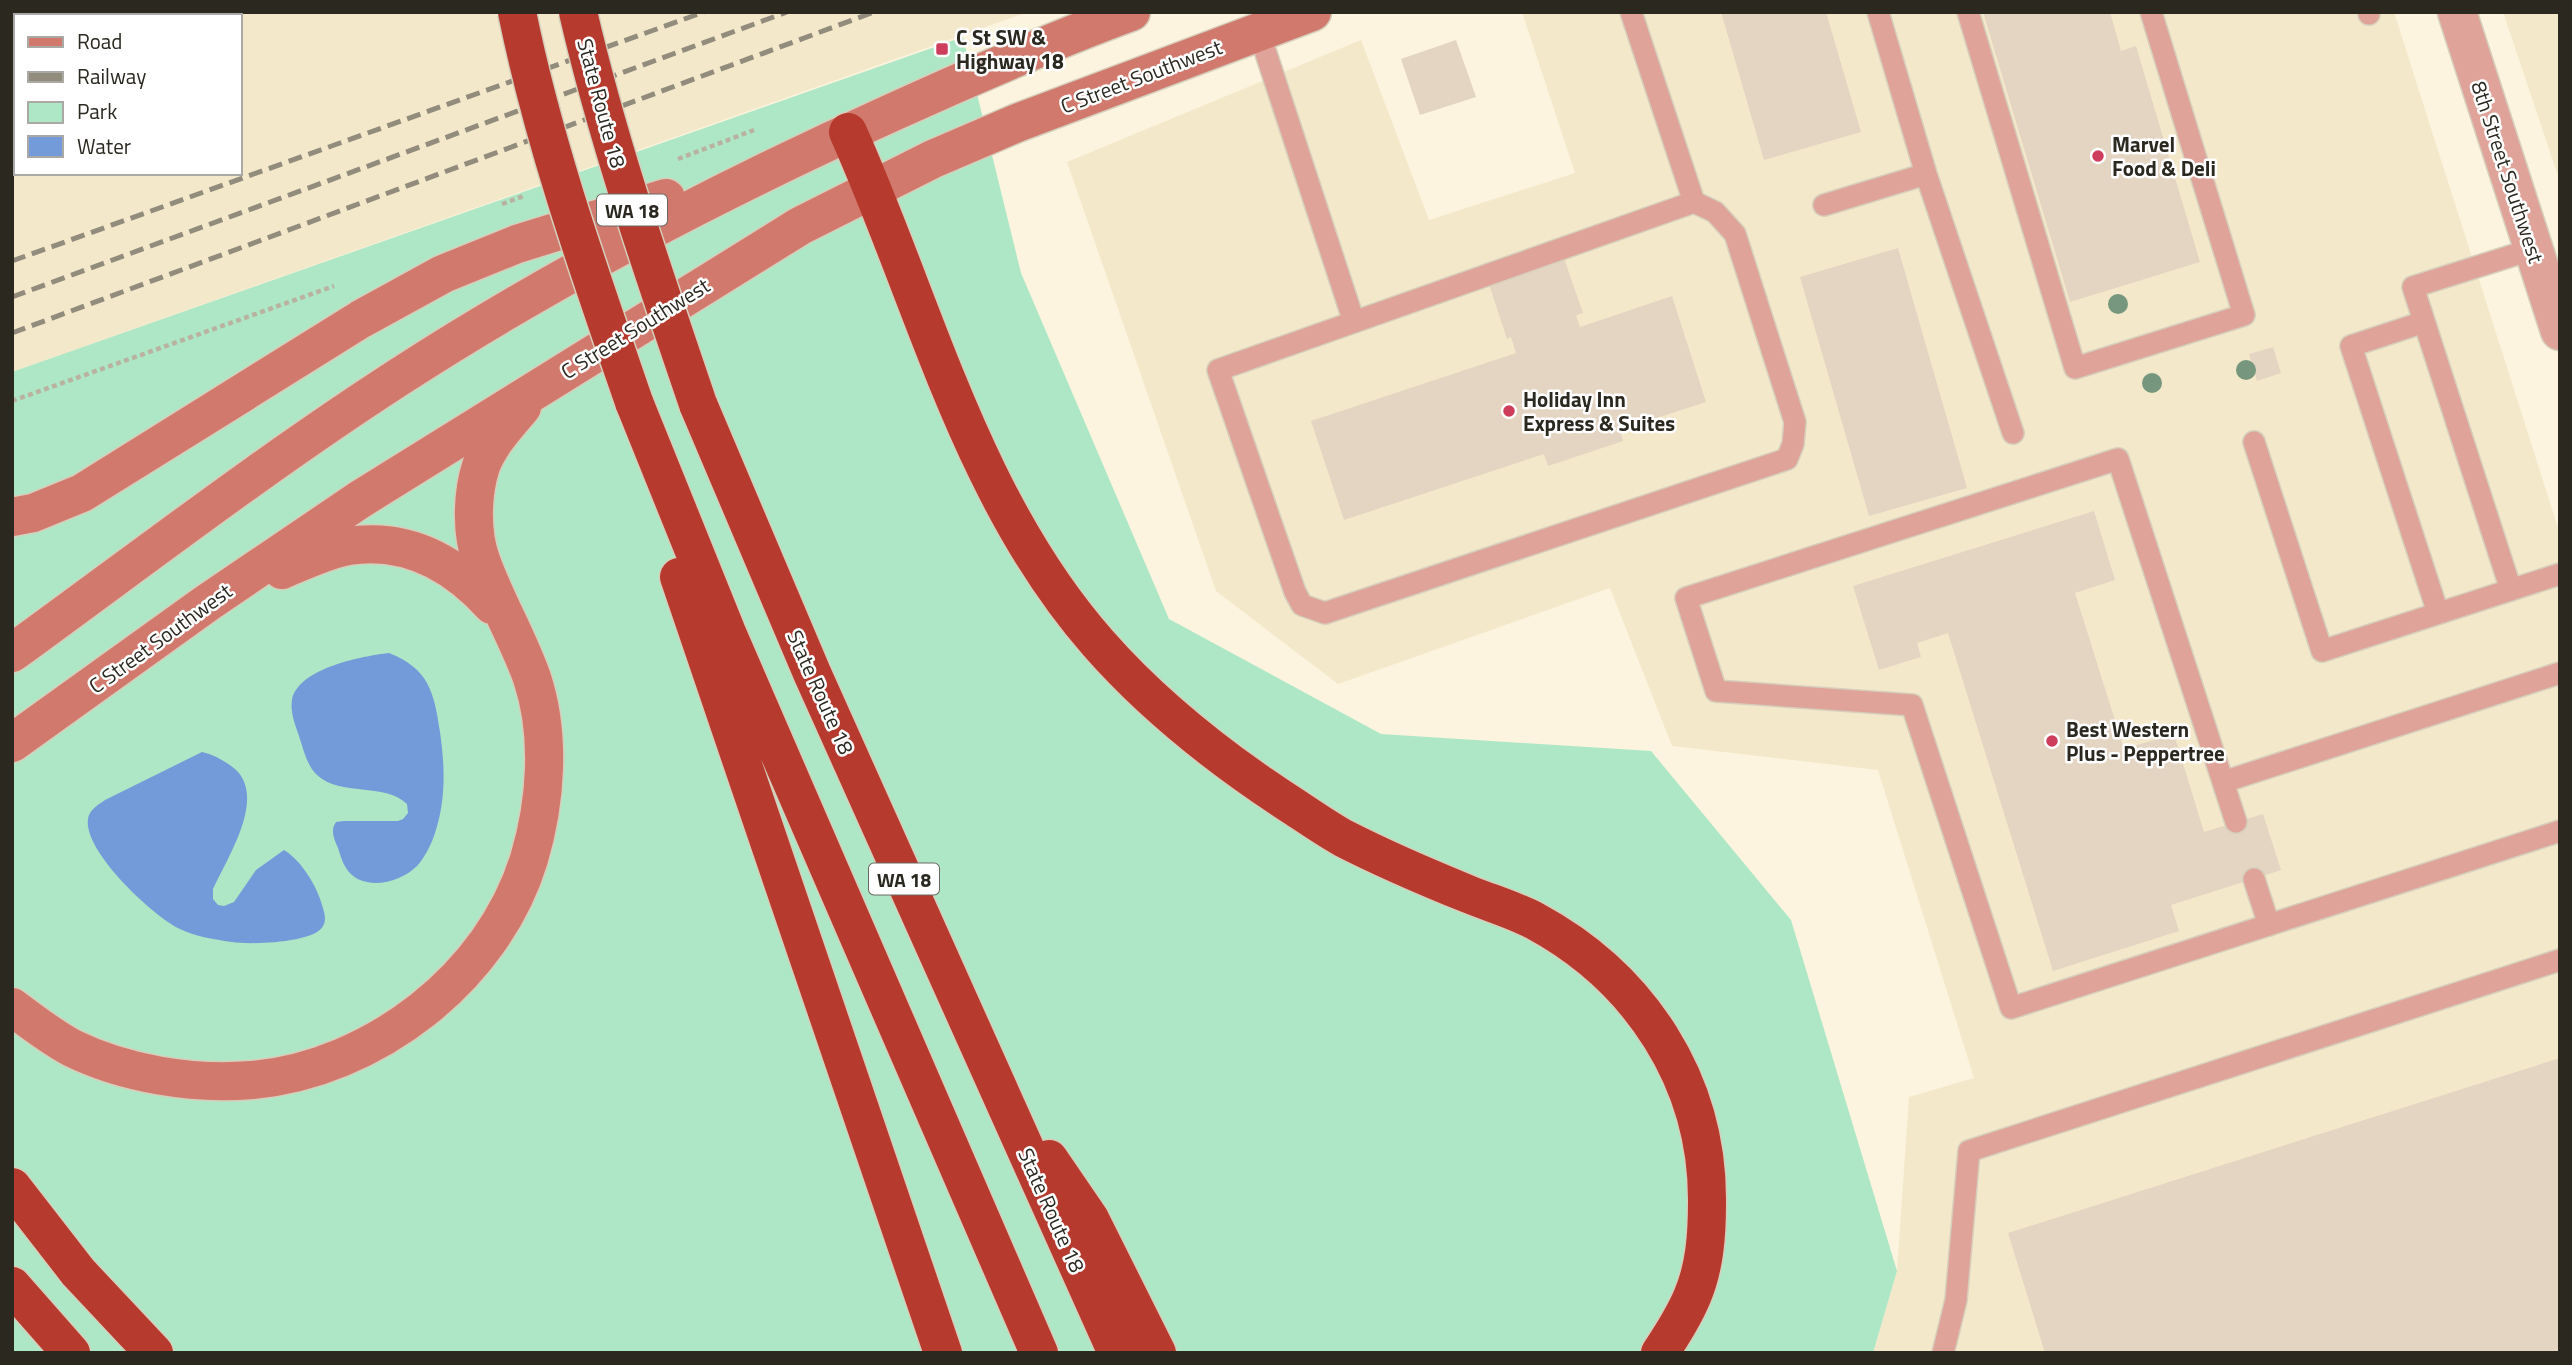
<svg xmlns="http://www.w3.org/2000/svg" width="2572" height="1365" viewBox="0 0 2572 1365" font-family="'Titillium Web',sans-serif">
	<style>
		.built { fill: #f4e8cb; fill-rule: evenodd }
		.green { fill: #aee7c6 }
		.water { fill: #739bd9 }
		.building { fill: #e4d4c2 }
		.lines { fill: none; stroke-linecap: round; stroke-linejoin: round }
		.service-casing { stroke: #d6cfbc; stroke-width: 24 }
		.minor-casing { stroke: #d6cfbc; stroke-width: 41 }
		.secondary-casing { stroke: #d6cfbc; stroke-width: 41 }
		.motorway-casing { stroke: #d6cfbc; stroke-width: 41 }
		.path { stroke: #b9b2a1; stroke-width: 4.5; stroke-dasharray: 5 3.5; stroke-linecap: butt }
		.service { stroke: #dfa399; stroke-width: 21 }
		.minor { stroke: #dfa399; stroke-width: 38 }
		.secondary { stroke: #d0796c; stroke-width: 38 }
		.motorway { stroke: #b63a2d; stroke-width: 38 }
		.rail { stroke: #928c7d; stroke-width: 5; stroke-dasharray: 14 7; stroke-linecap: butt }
		.motorway-bridge-casing { stroke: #d6cfbc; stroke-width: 41; stroke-linecap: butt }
		.motorway-bridge { stroke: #b63a2d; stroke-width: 38 }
		.tree { fill: #76977d }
		.poi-dot { fill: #ce3e5c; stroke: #fff; stroke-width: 2.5 }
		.labels { text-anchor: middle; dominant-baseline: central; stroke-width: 5; stroke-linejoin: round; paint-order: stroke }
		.shield { fill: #fff; stroke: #6b6863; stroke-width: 2 }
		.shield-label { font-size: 19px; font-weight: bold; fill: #2b2820 }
		.poi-label { font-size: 21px; font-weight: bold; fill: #2b2820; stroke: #fff; text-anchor: start }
		.street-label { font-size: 21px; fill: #2b2820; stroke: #fff }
	</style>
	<rect width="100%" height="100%" fill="#fcf4de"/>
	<path class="built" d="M 12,12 L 1028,12 L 12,372 ZM 16,16 L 240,16 L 240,173 L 16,173 Z
		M 1522,12 L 2394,12 L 2560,534 L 2560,1353 L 1873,1353 L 1897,1271 L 1909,1097 L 1974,1078 L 1878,770 L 1672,746 L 1610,588 L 1338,684 L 1216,591 L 1067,162 L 1361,40 L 1429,220 L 1575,173 Z
		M 2503,12 L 2560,12 L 2560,182 Z"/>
	<path class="green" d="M 963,37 L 1021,273 L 1169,619 L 1381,734 L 1651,751 L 1791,920 L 1897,1271 L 1873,1353 L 12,1353 L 12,372 Z"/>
	<path class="water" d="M 389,653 C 429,669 434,692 440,732 C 445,767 446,800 435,833 C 432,843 424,859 417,866 C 399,884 361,892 346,868 C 342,862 340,854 338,848 C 334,839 330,831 336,822 L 344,821 L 398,821 L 403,819 L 408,813 L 407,804 C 384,782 341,797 317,775 C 307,766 303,748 299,736 C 295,724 290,712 292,700 C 298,668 363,656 389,653 Z
		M 202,752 C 215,755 225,761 235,769 C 267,798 227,858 213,889 L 213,899 L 218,905 L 224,906 L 234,902 L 256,870 L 284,850 C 301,860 317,886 322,905 C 324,912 327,919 323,926 C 315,943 250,945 232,942 C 216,940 194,936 180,929 C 153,916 83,851 88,819 C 89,810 98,805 105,800 Z"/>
	<path class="building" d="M 1721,12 L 1826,12 L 1861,132 L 1764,160 Z
		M 1983,12 L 2110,12 L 2121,51 L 2136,46 L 2200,262 L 2070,302 Z
		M 1456,40 L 1476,97 L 1420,115 L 1401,59 Z
		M 1558,241 L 1583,313 L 1576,315 L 1580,327 L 1672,296 L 1706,402 L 1620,430 L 1623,441 L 1548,466 L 1544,454 L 1344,520 L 1311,421 L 1516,353 L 1511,337 L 1507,339 L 1483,266 Z
		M 1898,248 L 1967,488 L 1869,516 L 1800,277 Z
		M 2273,347 L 2281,373 L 2257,381 L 2249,354 Z
		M 2094,511 L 2115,580 L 2075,593 L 2124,749 L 2174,734 L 2204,832 L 2263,814 L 2281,870 L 2171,905 L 2179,931 L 2053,971 L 1948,633 L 1917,643 L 1921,657 L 1879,670 L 1853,586 Z
		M 2560,1058 L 2560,1353 L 2045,1353 L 2008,1233 Z"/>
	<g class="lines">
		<defs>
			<path id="service" d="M 1631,12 L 1694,202
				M 1878,12 L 1926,174 L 2013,433
				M 1968,12 L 2075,368 L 2244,315 L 2151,12
				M 2369,12 L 2369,14
				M 1259,32 L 1354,322 L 1218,370 L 1295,592 L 1302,605 L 1325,613 L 1787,459 L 1793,444 L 1795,422 L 1735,234 L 1715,212 L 1694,202 L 1354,322
				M 1824,205 L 1926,174
				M 2424,322 L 2351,346 L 2438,613
				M 2254,442 L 2322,651 L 2560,574
				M 2511,590 L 2413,287 L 2533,249
				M 2223,782 L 2560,673
				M 2236,822 L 2118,459 L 1686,598 L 1716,691 L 1912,705 L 2011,1008 L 2560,831
				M 2254,879 L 2269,925
				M 1943,1353 L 1956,1300 L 1969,1151 L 2560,960"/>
			<path id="minor" d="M 2457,12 L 2560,331"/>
			<path id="secondary" d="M 12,517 L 33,513 L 82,493 L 361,319 L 443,274 L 517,244 L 666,198
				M 282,570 C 303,561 326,550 348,546 C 407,537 454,563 492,605
				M 12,653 C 140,560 266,463 399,377 C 555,276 721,190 891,113 C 970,77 1049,42 1131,12
				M 12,743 L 207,603 L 359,500 L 800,226 L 933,159 L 1017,123 L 1312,12
				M 12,1007 C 31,1021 51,1037 72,1048 C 125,1074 193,1085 252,1080 C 374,1069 493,977 529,859 C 546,802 551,735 532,678 C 518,638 495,600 481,560 C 471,532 472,494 481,466 C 489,444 507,425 522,407"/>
			<path id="motorway" d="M 848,132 C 925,304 971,499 1098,643 C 1155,708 1223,761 1296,808 C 1311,818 1327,829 1343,838 C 1384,859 1426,877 1468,894 C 1490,903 1514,910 1535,921 C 1640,978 1708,1081 1707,1202 C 1707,1234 1705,1267 1692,1297 C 1684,1316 1672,1335 1660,1353
				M 634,402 L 728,635 L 1039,1353
				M 698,404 L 812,673 L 1117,1353
				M 679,577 L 943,1353
				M 1049,1159 L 1090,1219 L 1157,1353
				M 12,1187 L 78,1272 L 154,1353
				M 12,1286 L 71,1353"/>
		</defs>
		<use href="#service" class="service-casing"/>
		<use href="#minor" class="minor-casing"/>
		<use href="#secondary" class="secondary-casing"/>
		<use href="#motorway" class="motorway-casing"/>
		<path class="path" d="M 678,159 L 754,130
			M 502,204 L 524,196
			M 12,401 L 334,286"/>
		<use href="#service" class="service"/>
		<use href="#minor" class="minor"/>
		<use href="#secondary" class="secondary"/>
		<use href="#motorway" class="motorway"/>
		<path class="rail" d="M 140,16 L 143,12
			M 12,156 L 16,153
			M 12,261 L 704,12
			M 12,297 L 787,12
			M 12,333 L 874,12"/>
		<defs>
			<path id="motorway-bridge" d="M 517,12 C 544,145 590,274 634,402
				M 578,12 C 609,146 654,274 698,404"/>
		</defs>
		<use href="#motorway-bridge" class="motorway-bridge-casing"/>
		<use href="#motorway-bridge" class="motorway-bridge"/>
	</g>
	<g class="tree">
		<circle cx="2118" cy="304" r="10"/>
		<circle cx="2246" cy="370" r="10"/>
		<circle cx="2152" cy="383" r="10"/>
	</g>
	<g class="poi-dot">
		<rect x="935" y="42" width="14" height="14" rx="3.5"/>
		<circle cx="2098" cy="156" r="7"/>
		<circle cx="1509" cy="411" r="7"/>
		<circle cx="2052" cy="741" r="7"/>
	</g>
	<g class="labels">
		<g class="shield">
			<rect x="597" y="194.5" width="70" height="31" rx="5"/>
			<rect x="869" y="863.5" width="70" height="31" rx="5"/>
		</g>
		<g class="shield-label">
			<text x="632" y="210">WA 18</text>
			<text x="904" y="879">WA 18</text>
		</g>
		<g class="poi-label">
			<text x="956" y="37">C St SW &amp;<tspan x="956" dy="24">Highway 18</tspan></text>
			<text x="2112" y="144">Marvel<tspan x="2112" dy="24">Food &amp; Deli</tspan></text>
			<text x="1523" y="399">Holiday Inn<tspan x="1523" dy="24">Express &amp; Suites</tspan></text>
			<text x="2066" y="729">Best Western<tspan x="2066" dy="24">Plus - Peppertree</tspan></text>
		</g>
		<g class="street-label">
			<text transform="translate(1141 76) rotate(-21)">C Street Southwest</text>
			<text transform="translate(602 103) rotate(75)">State Route 18</text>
			<text transform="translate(2508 172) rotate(72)">8th Street Southwest</text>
			<text transform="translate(635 328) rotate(-32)">C Street Southwest</text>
			<text transform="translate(160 638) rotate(-36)">C Street Southwest</text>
			<text transform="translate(821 692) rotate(66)">State Route 18</text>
			<text transform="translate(1052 1210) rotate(66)">State Route 18</text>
		</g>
	</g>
	<rect width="2572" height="1365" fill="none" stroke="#2b2820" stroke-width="28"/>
	<rect x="14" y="14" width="228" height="161" fill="#ffffff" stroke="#aaa9a6" stroke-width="2"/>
	<rect x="28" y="37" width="35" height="10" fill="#d0796c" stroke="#aaa9a6" stroke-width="2"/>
	<text x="77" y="49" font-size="21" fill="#2b2820">Road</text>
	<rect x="28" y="72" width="35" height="10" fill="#928c7d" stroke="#aaa9a6" stroke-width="2"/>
	<text x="77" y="84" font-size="21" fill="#2b2820">Railway</text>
	<rect x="28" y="102" width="35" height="21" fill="#aee7c6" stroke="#aaa9a6" stroke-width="2"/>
	<text x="77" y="119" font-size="21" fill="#2b2820">Park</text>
	<rect x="28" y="136" width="35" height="21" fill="#739bd9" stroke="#aaa9a6" stroke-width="2"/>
	<text x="77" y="154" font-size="21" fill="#2b2820">Water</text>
</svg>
